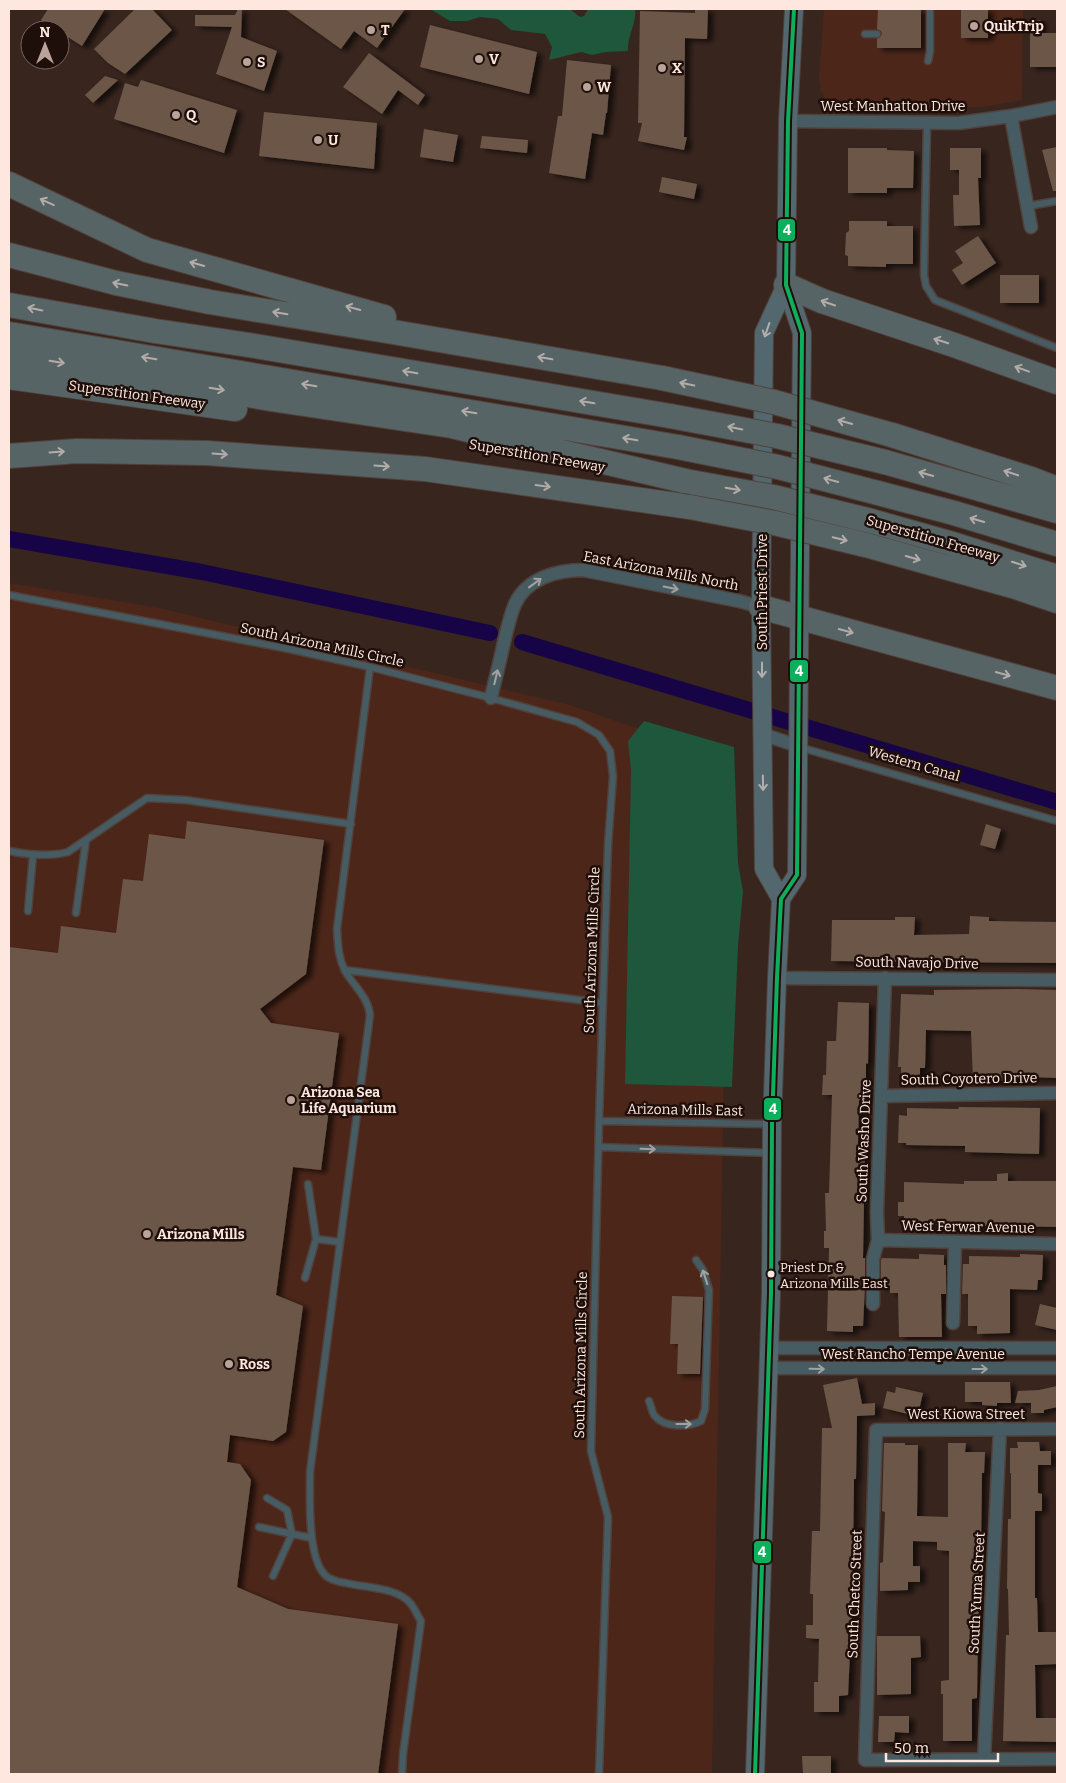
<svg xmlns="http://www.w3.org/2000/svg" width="1066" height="1783" viewBox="0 0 1066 1783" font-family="Bitter,serif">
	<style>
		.built { fill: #4c2619 }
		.park { fill: #1e573b }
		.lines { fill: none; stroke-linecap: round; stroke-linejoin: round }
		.canal { stroke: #160447; stroke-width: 16 }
		.building { fill: #6c5647; filter: url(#shadow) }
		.lane-casing { stroke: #51413c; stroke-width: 9 }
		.street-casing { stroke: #51413c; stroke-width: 15 }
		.secondary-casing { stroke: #51413c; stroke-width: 20 }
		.highway-casing { stroke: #51413c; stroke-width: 26 }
		.lane { stroke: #475c62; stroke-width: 6 }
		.street { stroke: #475c62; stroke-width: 12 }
		.secondary { stroke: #52686e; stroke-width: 18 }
		.highway { stroke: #576466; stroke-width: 24 }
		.highway-bridge-casing { stroke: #51413c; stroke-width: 26; stroke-linecap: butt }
		.highway-bridge { stroke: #576466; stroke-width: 24 }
		.bus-1-casing { stroke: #1e0f0a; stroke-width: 8 }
		.bus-1 { stroke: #0daf5c; stroke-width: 4 }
		.oneway { stroke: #b3aca9 }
		.oneway2 { stroke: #b1aeac }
		.oneway3 { stroke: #a2a2a0 }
		.poi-dot { fill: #b9a39b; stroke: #1e0f0a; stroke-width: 2 }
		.bus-dot { fill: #fee7df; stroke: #1e0f0a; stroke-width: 2 }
		.labels { text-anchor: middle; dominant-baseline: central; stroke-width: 5; stroke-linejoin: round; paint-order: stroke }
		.bus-label { font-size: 13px; fill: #fee7df; stroke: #1e0f0a; text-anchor: start }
		.poi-label { font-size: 14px; font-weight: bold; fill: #fee7df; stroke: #1e0f0a; text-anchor: start }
		.street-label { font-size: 14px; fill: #fee7df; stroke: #1e0f0a }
		.line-badge { stroke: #1e0f0a; stroke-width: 2 }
		.badge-label { font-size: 14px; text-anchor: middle; font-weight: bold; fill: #fff }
	</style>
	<defs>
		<filter id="shadow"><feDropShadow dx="5.5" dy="3" stdDeviation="2.5" flood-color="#0009"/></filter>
	</defs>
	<rect width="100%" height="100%" fill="#38251e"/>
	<path class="built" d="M 824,9 L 1023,9 L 1022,100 L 988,106 L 967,108 L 838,109 L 825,98 L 821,91 L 819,79 Z
		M 9,583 L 159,608 L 570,705 L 639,729 L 729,768 L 712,1774 L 9,1774 Z"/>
	<path class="park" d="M 430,9 L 570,9 L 580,17 L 584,16 L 588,9 L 635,9 C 637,24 627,36 628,51 L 606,52 L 592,55 L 581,52 L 549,60 L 552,47 L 545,34 L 511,30 L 498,19 L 480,17 L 467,21 L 450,21 Z
		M 644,721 L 734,747 L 738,863 L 743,891 L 738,946 L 732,1087 L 625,1084 L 631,771 L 628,741 Z"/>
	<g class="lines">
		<path class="canal" d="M 9,539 L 202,572 L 490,633
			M 522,642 L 1057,802"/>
	</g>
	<path class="building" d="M 48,9 L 105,9 L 82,46 L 60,32 L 60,30 L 57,30 L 41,20 Z
		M 135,9 L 152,9 L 172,30 L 125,74 L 108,63 L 94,49 Z
		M 238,9 L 242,9 L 241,37 L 277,51 L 264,91 L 216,74 L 232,27 L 195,26 L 195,15 L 235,15 Z
		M 285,9 L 405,9 L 377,48 L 354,31 L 341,49 Z
		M 695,9 L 708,9 L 707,39 L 685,38 L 684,137 L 687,137 L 684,150 L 638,141 L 642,123 L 638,123 L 640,11 L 695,13 Z
		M 878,9 L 921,9 L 921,48 L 877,48 L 877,39 L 882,34 L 881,31 L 877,29 Z
		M 961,9 L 988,9 L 988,38 L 961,38 Z
		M 1030,20 L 1041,20 L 1041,33 L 1057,33 L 1057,67 L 1030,67 Z
		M 430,25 L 537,52 L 529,94 L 420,67 Z
		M 369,53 L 425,95 L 418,105 L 398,90 L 382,114 L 343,87 Z
		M 567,60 L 611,65 L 607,113 L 606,113 L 603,135 L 592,133 L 585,179 L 549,173 L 558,116 L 562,116 Z
		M 105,76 L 118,80 L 93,103 L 85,95 Z
		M 141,80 L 237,110 L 224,153 L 114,119 L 125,83 L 138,87 Z
		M 264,112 L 377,123 L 374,169 L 259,156 Z
		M 424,129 L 458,135 L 453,162 L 420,157 Z
		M 482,136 L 528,140 L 527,153 L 480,148 Z
		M 1057,147 L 1057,191 L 1053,191 L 1042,150 Z
		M 848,148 L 887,148 L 887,150 L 914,151 L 913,188 L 887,188 L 887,193 L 848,193 Z
		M 950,148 L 981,148 L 981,178 L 978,178 L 980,225 L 954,226 L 953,195 L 959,195 L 959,170 L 950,170 Z
		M 662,177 L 697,184 L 694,199 L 659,192 Z
		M 849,221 L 887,221 L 887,226 L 913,226 L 913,264 L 886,264 L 886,267 L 848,266 L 848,256 L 845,255 L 846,233 L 849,231 Z
		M 978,236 L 996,263 L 962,285 L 952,270 L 963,263 L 955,251 Z
		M 1000,275 L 1039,275 L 1039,303 L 1000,303 Z
		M 187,821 L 324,840 L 306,974 L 260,1009 L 271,1023 L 339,1033 L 321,1170 L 293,1167 L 276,1295 L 303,1306 L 286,1432 L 273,1441 L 230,1435 L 227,1462 L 240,1464 L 251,1480 L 237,1587 L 288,1609 L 398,1624 L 378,1774 L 9,1774 L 9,947 L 58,953 L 61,926 L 116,933 L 123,879 L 143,881 L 149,834 L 185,839 Z
		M 986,824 L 1001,829 L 995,849 L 980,845 Z
		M 970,916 L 989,917 L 989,921 L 1057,922 L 1057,963 L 831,961 L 832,920 L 895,920 L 895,917 L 915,917 L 914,935 L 969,934 Z
		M 1018,989 L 1057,990 L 1057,1078 L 1029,1077 L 1029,1081 L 973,1081 L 971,1031 L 926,1030 L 925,1068 L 920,1068 L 920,1080 L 901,1080 L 901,1067 L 898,1067 L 901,994 L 934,995 L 934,990 Z
		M 838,1002 L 869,1003 L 868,1064 L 866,1063 L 866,1101 L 859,1100 L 858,1144 L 865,1144 L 863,1258 L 865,1258 L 865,1286 L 863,1326 L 853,1326 L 853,1332 L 827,1331 L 829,1248 L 824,1248 L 824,1231 L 826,1231 L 825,1193 L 829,1193 L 832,1095 L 822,1095 L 823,1075 L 826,1075 L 827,1041 L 836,1041 Z
		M 959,1107 L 1040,1108 L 1039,1154 L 965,1152 L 965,1146 L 906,1145 L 906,1143 L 898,1143 L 899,1115 L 907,1116 L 907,1108 L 958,1109 Z
		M 1008,1173 L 1008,1181 L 1057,1181 L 1057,1227 L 904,1224 L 904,1216 L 898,1216 L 898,1202 L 904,1202 L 904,1182 L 964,1184 L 964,1181 L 997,1181 L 997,1174 Z
		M 919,1254 L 944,1255 L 944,1265 L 946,1265 L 946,1294 L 941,1294 L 942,1337 L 899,1337 L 898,1293 L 890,1293 L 890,1286 L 881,1286 L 881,1260 L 882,1258 L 919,1259 Z
		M 1020,1254 L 1043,1255 L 1042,1280 L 1038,1280 L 1037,1290 L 1010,1289 L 1010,1333 L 977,1334 L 977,1326 L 968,1326 L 968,1294 L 962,1294 L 963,1264 L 969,1264 L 969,1256 L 1020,1257 Z
		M 672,1296 L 703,1297 L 700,1374 L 677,1374 L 678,1344 L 670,1344 Z
		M 1040,1304 L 1057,1308 L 1057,1330 L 1035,1325 Z
		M 857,1378 L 862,1404 L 875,1403 L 875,1415 L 857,1416 L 856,1479 L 854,1479 L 852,1631 L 851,1631 L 848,1695 L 839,1696 L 839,1712 L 814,1712 L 814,1682 L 818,1682 L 819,1639 L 806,1638 L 806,1625 L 813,1625 L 813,1594 L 810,1594 L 812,1531 L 820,1531 L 822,1428 L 832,1428 L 823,1385 Z
		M 965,1382 L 1010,1382 L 1011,1403 L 997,1403 L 997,1406 L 982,1405 L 982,1402 L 965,1402 Z
		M 1057,1386 L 1057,1407 L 1044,1410 L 1044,1413 L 1031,1413 L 1031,1403 L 1015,1403 L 1018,1391 L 1039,1390 Z
		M 896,1387 L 923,1393 L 919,1410 L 914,1409 L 912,1415 L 883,1408 L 887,1391 L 895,1393 Z
		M 1017,1442 L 1039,1442 L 1040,1451 L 1051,1451 L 1051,1465 L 1038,1465 L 1038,1493 L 1042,1494 L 1042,1511 L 1035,1511 L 1035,1598 L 1037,1598 L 1038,1632 L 1057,1632 L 1057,1664 L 1035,1665 L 1036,1718 L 1057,1718 L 1057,1742 L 1003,1741 L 1006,1635 L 1009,1635 L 1008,1589 L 1007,1589 L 1008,1519 L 1011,1519 L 1011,1473 L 1010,1473 L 1010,1448 L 1018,1448 Z
		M 884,1443 L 905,1443 L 905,1445 L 918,1445 L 917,1516 L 948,1517 L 948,1443 L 966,1443 L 965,1452 L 985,1452 L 984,1473 L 982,1473 L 981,1552 L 978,1552 L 979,1627 L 978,1627 L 977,1698 L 972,1699 L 972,1741 L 943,1741 L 943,1694 L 941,1694 L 941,1681 L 949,1680 L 949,1551 L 937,1550 L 937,1542 L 913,1541 L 913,1566 L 920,1566 L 920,1582 L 908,1582 L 908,1590 L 880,1591 L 880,1563 L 883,1562 L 885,1512 L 882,1511 Z
		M 877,1636 L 920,1636 L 921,1657 L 911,1658 L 911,1694 L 877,1695 Z
		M 879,1716 L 909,1716 L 909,1733 L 895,1732 L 894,1742 L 878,1742 Z
		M 802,1756 L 831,1756 L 831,1774 L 803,1774 Z"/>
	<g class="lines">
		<defs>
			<path id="lane" d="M 865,34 L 877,34
				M 928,61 L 930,52 L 930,9
				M 927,123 L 924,275 L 926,286 L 935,300 L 1057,348
				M 1028,206 L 1057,201
				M 9,595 L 289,649 L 370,667 L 491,698 L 577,722 L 599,735 L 610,751 L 613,776 L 608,845 L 599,1121 L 591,1451 L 608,1517 L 599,1774
				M 370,667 L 337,929 C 338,944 338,957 345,971 C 354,986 368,997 370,1015 L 310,1472 C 310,1496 307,1557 325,1575 C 330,1580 339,1582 346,1583 C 365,1588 398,1587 411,1604 C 415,1609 417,1615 421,1621 L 403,1754 L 402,1774
				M 799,747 L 1057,821
				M 9,851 C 29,855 48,857 68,852 L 147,798 L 186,800 L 351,824
				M 28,911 L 33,855
				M 76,913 L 86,840
				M 345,970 L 603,1003
				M 599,1121 L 770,1124
				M 599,1147 L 770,1153
				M 308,1184 L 316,1239 L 340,1242
				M 305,1278 L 316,1239
				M 649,1401 C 651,1405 652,1413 655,1416 C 664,1428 689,1427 701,1421 L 705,1409 L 709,1290 L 703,1270 L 696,1260
				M 259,1527 L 292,1534 L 287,1510 L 267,1498
				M 273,1576 L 292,1534 L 312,1538"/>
			<path id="street" d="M 1011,116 L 1031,227
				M 788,121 L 959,123 L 1011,116 L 1057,107
				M 491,698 C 495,680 500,661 504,642 C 507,629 510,616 515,604 C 527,578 557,570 583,570 L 739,601 L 761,607
				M 762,734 L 798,746
				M 777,978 L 1057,980
				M 881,1096 L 1057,1093
				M 878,1240 L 1057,1244
				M 873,1304 L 873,1259 L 878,1240 L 877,1212 L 885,978
				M 953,1323 L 955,1242
				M 769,1348 L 1057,1348
				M 768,1368 L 1057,1368
				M 1057,1429 L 876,1430 L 865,1760 L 1057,1759
				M 984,1759 L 1000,1428"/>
			<path id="secondary" d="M 781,899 L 764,869 L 761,607 L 764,333 L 786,285
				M 755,1774 L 771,1293 L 772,1124 L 777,978 L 781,899 L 797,875 L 802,333 L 786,285 L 788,121 L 794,9"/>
			<path id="highway" d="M 9,184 L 147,250 L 384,317
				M 9,255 L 116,283 L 210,302 L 393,332 L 662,378
				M 786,285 L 822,301 L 954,345 L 1057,382
				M 9,305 L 155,331 L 255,346 L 670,416
				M 9,334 L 678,447
				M 9,354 L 271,399 L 452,426 L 685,481
				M 9,377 L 235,409
				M 892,435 L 1031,479 L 1057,489
				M 9,456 L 77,451 L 207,453 L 425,469 L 690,507
				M 885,462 L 1057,511
				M 878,493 L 954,513 L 1057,544
				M 871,521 L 949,543 L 1057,577
				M 866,545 L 1016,587 L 1057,601
				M 761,607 L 1057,688"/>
		</defs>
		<use href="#lane" class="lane-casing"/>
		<use href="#street" class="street-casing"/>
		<use href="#secondary" class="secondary-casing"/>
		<use href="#highway" class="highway-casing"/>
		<use href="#lane" class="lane"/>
		<use href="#street" class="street"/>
		<use href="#secondary" class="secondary"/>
		<use href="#highway" class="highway"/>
		<defs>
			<path id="highway-bridge" d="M 662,378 L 774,402 L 892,435
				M 670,416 L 777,436 L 885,462
				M 678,447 L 778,467 L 878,493
				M 685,481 L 773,497 L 871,521
				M 690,507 L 775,523 L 866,545"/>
		</defs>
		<use href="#highway-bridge" class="highway-bridge-casing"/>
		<use href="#highway-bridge" class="highway-bridge"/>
		<defs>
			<path id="bus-1" d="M 755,1774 L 771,1293 L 772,1124 L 777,978 L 781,899 L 797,875 L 802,333 L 786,285 L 788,121 L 794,9"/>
		</defs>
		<use href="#bus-1" class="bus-1-casing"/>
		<use href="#bus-1" class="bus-1"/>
	</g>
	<defs><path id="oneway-shaft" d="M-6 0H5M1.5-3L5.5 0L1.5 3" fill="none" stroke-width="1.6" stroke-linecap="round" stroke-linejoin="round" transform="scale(1.25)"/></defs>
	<g class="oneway">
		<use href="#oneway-shaft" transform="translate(47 202) rotate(-155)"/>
		<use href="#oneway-shaft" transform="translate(197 264) rotate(-164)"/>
		<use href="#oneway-shaft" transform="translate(120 284) rotate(-168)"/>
		<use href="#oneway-shaft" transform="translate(828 303) rotate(-161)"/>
		<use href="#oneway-shaft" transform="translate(353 308) rotate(-165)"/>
		<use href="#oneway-shaft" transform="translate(35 309) rotate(-169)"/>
		<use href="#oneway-shaft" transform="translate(280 313) rotate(-171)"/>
		<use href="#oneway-shaft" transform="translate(941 341) rotate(-162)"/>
		<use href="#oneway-shaft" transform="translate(149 358) rotate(-170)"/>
		<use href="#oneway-shaft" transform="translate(545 358) rotate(-170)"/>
		<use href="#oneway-shaft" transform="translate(57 362) rotate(10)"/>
		<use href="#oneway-shaft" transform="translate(1022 369) rotate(-160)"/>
		<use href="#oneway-shaft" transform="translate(410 372) rotate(-170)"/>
		<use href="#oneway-shaft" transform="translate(687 384) rotate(-168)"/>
		<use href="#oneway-shaft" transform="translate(309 385) rotate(-171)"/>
		<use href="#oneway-shaft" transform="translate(217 389) rotate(10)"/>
		<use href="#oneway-shaft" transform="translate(587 402) rotate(-170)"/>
		<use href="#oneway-shaft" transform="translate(469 412) rotate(-171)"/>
		<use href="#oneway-shaft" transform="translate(845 422) rotate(-164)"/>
		<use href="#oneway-shaft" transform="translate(735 428) rotate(-169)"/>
		<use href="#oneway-shaft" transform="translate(630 439) rotate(-170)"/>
		<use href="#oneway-shaft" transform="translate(57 452) rotate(-4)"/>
		<use href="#oneway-shaft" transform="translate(220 454) rotate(4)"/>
		<use href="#oneway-shaft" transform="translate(382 466) rotate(4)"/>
		<use href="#oneway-shaft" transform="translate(1011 473) rotate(-162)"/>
		<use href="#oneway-shaft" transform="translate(926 474) rotate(-164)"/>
		<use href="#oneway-shaft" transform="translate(831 480) rotate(-165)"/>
		<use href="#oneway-shaft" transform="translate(543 486) rotate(8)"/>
		<use href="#oneway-shaft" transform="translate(733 489) rotate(10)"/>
		<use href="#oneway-shaft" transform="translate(977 520) rotate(-164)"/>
		<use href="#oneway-shaft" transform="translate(840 539) rotate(14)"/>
		<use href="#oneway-shaft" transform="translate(913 558) rotate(16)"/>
		<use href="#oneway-shaft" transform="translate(1019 564) rotate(18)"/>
		<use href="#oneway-shaft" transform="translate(846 631) rotate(15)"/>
		<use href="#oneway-shaft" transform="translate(1003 674) rotate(15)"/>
	</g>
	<g class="oneway2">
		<use href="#oneway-shaft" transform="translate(767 330) rotate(109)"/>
		<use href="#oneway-shaft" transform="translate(762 670) rotate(90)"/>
		<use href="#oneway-shaft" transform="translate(763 783) rotate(89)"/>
	</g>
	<g class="oneway3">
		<use href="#oneway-shaft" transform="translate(535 583) rotate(-36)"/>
		<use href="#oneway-shaft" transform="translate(671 588) rotate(11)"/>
		<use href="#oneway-shaft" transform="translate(496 677) rotate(-77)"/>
		<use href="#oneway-shaft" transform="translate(648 1149) rotate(2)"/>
		<use href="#oneway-shaft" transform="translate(705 1277) rotate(-108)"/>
		<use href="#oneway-shaft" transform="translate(817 1369) rotate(1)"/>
		<use href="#oneway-shaft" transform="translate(980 1369)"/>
		<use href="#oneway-shaft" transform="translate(684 1424)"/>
	</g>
	<g class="poi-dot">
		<circle cx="974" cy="26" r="5"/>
		<circle cx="371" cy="30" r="5"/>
		<circle cx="479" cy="59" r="5"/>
		<circle cx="247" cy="62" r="5"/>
		<circle cx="662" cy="68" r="5"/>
		<circle cx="587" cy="87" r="5"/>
		<circle cx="176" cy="115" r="5"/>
		<circle cx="318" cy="140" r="5"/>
		<circle cx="291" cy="1100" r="5"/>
		<circle cx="147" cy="1234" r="5"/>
		<circle cx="229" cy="1364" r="5"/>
	</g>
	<circle class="bus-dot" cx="771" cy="1274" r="4.5"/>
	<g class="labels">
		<g class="bus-label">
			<text x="780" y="1267">Priest Dr &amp;<tspan x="780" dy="16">Arizona Mills East</tspan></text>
		</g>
		<g class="poi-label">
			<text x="984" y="26">QuikTrip</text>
			<text x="381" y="30">T</text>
			<text x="489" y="59">V</text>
			<text x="257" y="62">S</text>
			<text x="672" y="68">X</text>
			<text x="597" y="87">W</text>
			<text x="186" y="115">Q</text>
			<text x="328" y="140">U</text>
			<text x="301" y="1092">Arizona Sea<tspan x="301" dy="16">Life Aquarium</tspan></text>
			<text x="157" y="1234">Arizona Mills</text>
			<text x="239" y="1364">Ross</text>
		</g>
		<g class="street-label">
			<text x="893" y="106">West Manhatton Drive</text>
			<text transform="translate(137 395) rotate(8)">Superstition Freeway</text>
			<text transform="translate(537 456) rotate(10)">Superstition Freeway</text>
			<text transform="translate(933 539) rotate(16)">Superstition Freeway</text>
			<text transform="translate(661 571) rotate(11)">East Arizona Mills North</text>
			<text transform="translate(762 592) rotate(-90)">South Priest Drive</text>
			<text transform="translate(322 645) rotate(12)">South Arizona Mills Circle</text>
			<text transform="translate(914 764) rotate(16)">Western Canal</text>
			<text transform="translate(592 950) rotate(-88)">South Arizona Mills Circle</text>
			<text transform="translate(917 963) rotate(1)">South Navajo Drive</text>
			<text transform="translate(969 1079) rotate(-1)">South Coyotero Drive</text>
			<text transform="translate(685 1110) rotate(1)">Arizona Mills East</text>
			<text transform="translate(864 1141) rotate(-88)">South Washo Drive</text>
			<text transform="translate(968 1227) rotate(1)">West Ferwar Avenue</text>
			<text x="913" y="1354">West Rancho Tempe Avenue</text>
			<text transform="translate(581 1355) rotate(-89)">South Arizona Mills Circle</text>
			<text x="966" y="1414">West Kiowa Street</text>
			<text transform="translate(977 1593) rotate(-87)">South Yuma Street</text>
			<text transform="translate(855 1594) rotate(-88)">South Chetco Street</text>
		</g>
	</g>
	<g class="line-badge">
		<rect x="777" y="218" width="19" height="24" rx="5" fill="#0daf5c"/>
		<rect x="789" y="659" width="20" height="24" rx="5" fill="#0daf5c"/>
		<rect x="763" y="1097" width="19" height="24" rx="5" fill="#0daf5c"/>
		<rect x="753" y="1540" width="19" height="24" rx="5" fill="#0daf5c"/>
	</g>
	<g class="badge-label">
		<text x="787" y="235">4</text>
		<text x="799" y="676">4</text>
		<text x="773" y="1114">4</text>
		<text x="762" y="1557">4</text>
	</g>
	<rect width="1066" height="1783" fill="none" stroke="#fee7df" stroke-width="20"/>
	<g transform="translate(45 45)"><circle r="24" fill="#1e0f0a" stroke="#78655f"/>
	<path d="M0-4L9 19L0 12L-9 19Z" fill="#b9a39b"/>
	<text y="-8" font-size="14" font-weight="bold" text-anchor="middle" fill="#fee7df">N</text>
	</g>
	<path d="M886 1753v8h112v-8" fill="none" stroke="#fee7df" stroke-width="2.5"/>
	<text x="894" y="1753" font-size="15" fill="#fee7df" stroke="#1e0f0a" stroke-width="4" paint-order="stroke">50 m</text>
</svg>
